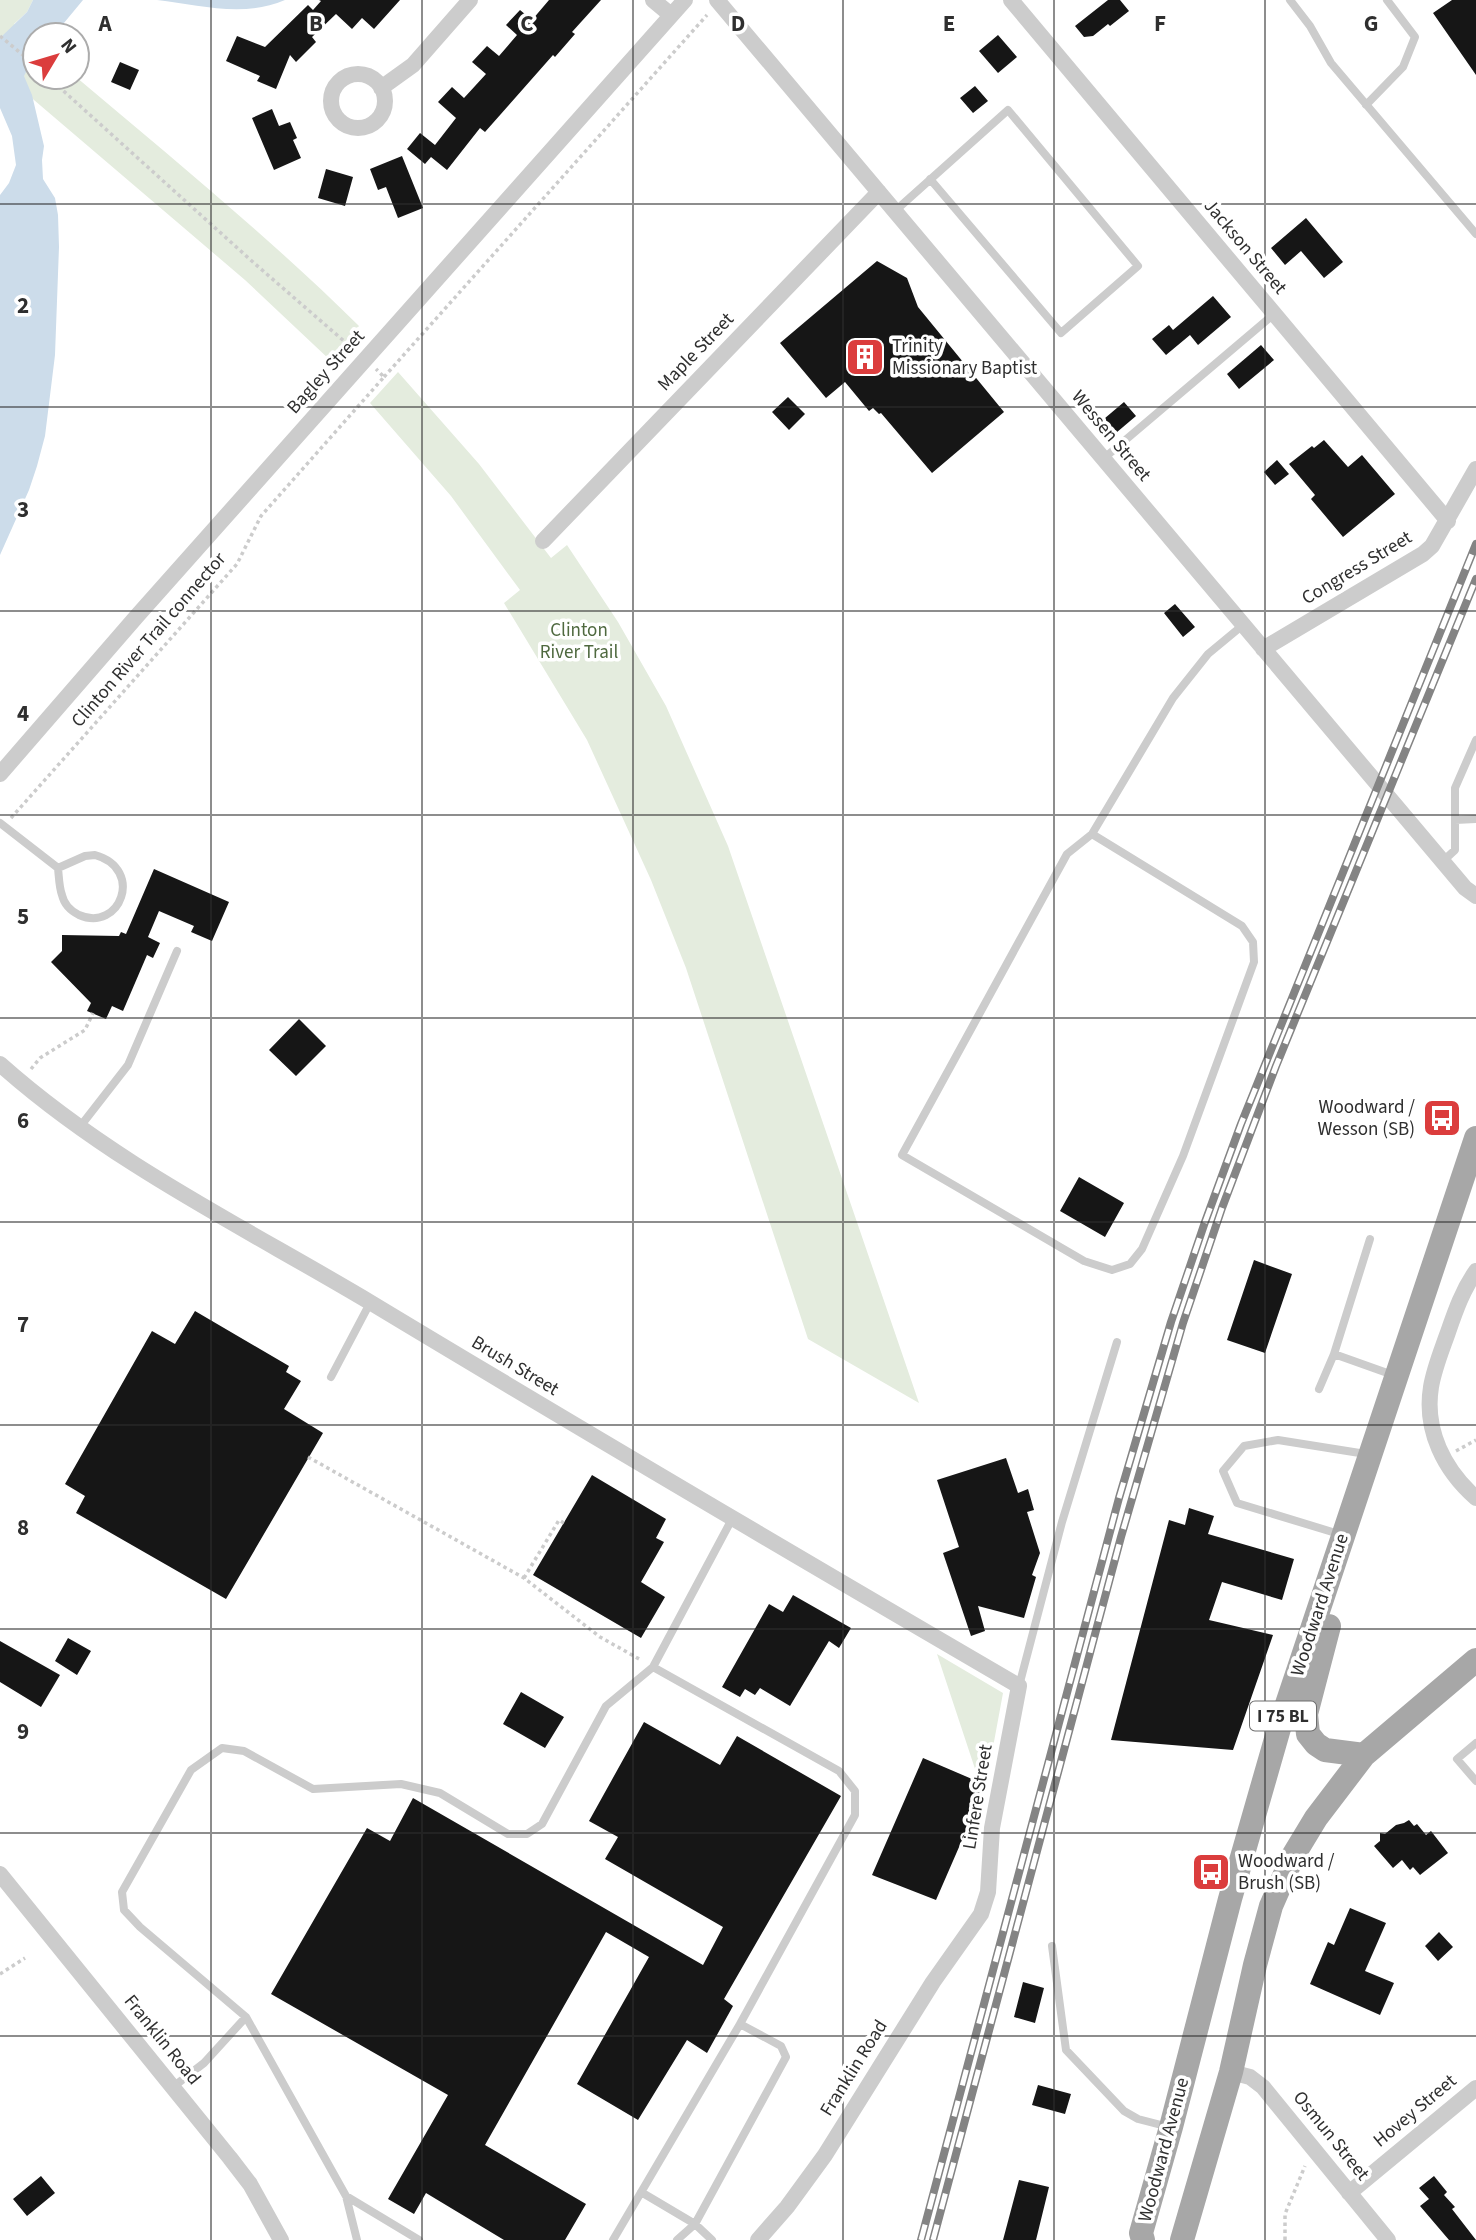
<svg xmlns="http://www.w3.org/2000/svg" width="1476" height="2240" viewBox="0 0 1476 2240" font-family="'Source Sans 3',sans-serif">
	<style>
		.green { fill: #e4ecde }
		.water { fill: #ccdcea }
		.building { fill: #161616 }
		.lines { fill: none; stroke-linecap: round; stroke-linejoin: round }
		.path { stroke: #ccc; stroke-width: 3.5; stroke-dasharray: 3.5 3.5; stroke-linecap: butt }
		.lane { stroke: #ccc; stroke-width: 8 }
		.street { stroke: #ccc; stroke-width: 16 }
		.primary { stroke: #a7a7a7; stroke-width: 24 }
		.rail-casing { stroke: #848484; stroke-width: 8 }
		.rail { stroke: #fff; stroke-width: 5; stroke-dasharray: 16; stroke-linecap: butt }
		.grid { fill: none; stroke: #2f2f2f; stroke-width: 2; stroke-opacity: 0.55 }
		.labels { text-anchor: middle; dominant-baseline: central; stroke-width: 7; stroke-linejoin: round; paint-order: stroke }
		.shield { fill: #fff; stroke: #6d6d6d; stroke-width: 2 }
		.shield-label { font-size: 18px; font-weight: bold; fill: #2f2f2f }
		.street-label { font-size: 19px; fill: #2f2f2f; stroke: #fff }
		.poi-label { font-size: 19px; fill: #2f2f2f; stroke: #fff; text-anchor: start }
		.park-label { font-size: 19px; fill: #4f693f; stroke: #fff }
		.grid-label { font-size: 23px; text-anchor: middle; font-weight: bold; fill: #2f2f2f; stroke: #fff; stroke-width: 7; stroke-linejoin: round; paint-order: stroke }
	</style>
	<rect width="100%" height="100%" fill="#fff"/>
	<path class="green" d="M 0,0 L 33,0 L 27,12 L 14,24 L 35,43 L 35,77 L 76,77 C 172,158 270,238 359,326 L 330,360 L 245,280 L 0,71 Z
		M 398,372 L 479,464 L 551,558 L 567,545 L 618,622 L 666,706 L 728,846 L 919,1403 L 808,1339 L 686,968 L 651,880 L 587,740 L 504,603 L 520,590 L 451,496 L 370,403 Z
		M 937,1654 L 1003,1693 L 984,1796 Z"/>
	<path class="water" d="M 33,0 L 83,0 L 54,35 L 35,35 L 35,54 L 24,76 L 32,95 L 44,146 L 42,160 L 43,179 L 55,198 L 58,215 L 59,247 L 55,355 L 45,436 L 37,466 L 29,490 L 0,555 L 0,195 L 9,183 L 16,165 L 12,136 L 0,108 L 0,38 L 27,12 Z
		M 157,0 L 285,0 C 243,18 200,5 157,0 Z"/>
	<path class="building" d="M 319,0 L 400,0 L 374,29 L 362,18 L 352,29 L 336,14 L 312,37 L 316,42 L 296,62 L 290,55 L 276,89 L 257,81 L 260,76 L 226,61 L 237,36 L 265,47 L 308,5 L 313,10 L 321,1 Z
		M 549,0 L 601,0 L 572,32 L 575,34 L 555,57 L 553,55 L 485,132 L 480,128 L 447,170 L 431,157 L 425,164 L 407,149 L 420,133 L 435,145 L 456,118 L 438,102 L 452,87 L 464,98 L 486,74 L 472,62 L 487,46 L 499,56 L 517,35 L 506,25 L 520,10 L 532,20 Z
		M 1108,0 L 1120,0 L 1129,11 L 1110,26 L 1108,24 L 1093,36 L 1084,37 L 1075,26 Z
		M 1452,0 L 1476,0 L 1476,75 L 1433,13 Z
		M 998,35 L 1017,57 L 998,73 L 979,51 Z
		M 120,62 L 139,70 L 130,90 L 111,82 Z
		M 975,86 L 988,101 L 973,113 L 960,98 Z
		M 272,109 L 279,126 L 290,122 L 297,138 L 293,140 L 301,158 L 274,170 L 252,118 Z
		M 402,156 L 423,208 L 398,218 L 386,187 L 378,190 L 370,169 Z
		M 326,169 L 353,177 L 345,206 L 318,198 Z
		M 1306,218 L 1343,262 L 1324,278 L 1301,251 L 1285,265 L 1271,248 Z
		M 877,261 L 907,278 L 918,307 L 1004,412 L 932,473 L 881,413 L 879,414 L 873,408 L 869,411 L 845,382 L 826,398 L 780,343 Z
		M 1213,296 L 1231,317 L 1198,345 L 1190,335 L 1166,355 L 1152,339 L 1169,325 L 1173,330 Z
		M 1261,345 L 1274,360 L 1239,389 L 1227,374 Z
		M 788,397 L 805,414 L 789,430 L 772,412 Z
		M 1124,402 L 1136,416 L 1110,438 L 1098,424 Z
		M 1324,440 L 1348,467 L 1362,455 L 1395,494 L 1343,537 L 1311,499 L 1315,495 L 1289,464 L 1312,446 L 1314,448 Z
		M 1277,460 L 1289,474 L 1275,485 L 1264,472 Z
		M 1175,604 L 1195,627 L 1183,637 L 1164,613 Z
		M 154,869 L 229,902 L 212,941 L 191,932 L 194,926 L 159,911 L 148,937 L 160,943 L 153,958 L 147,955 L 123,1011 L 112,1006 L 106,1019 L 87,1011 L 91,1003 L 51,962 L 62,951 L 62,935 L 119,936 L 121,932 L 126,934 Z
		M 299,1019 L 326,1046 L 296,1076 L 269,1050 Z
		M 1079,1177 L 1124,1203 L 1105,1237 L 1060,1211 Z
		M 1254,1260 L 1292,1274 L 1265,1353 L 1227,1340 Z
		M 195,1311 L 289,1366 L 286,1372 L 301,1381 L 284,1409 L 323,1433 L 226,1599 L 76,1513 L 85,1496 L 65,1484 L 152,1331 L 175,1344 Z
		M 1006,1458 L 1018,1493 L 1028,1489 L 1034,1510 L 1027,1512 L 1040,1553 L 1032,1575 L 1036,1577 L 1024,1618 L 978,1606 L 985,1631 L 971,1636 L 943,1553 L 959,1547 L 937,1480 Z
		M 592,1475 L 666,1519 L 656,1538 L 664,1542 L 641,1582 L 665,1597 L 641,1638 L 533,1575 Z
		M 1189,1508 L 1214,1516 L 1208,1534 L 1294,1559 L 1282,1600 L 1222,1582 L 1209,1620 L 1273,1635 L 1233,1750 L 1111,1740 L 1169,1520 L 1185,1525 Z
		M 793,1595 L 851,1628 L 839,1648 L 829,1641 L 790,1706 L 760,1688 L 755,1695 L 745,1689 L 740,1697 L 722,1687 L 769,1604 L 783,1612 Z
		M 68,1638 L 91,1651 L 77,1675 L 55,1661 Z
		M 0,1641 L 60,1675 L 41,1707 L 0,1682 Z
		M 521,1692 L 564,1717 L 545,1748 L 503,1724 Z
		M 644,1722 L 720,1765 L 737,1736 L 841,1796 L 724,1999 L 733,2006 L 707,2053 L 687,2040 L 638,2120 L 577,2084 L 649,1957 L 606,1932 L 485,2145 L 586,2204 L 565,2240 L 504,2240 L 426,2193 L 414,2214 L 388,2199 L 448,2095 L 271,1994 L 367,1828 L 390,1841 L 413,1798 L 703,1965 L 723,1927 L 605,1859 L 618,1837 L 589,1821 Z
		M 923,1758 L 986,1785 L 936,1900 L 872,1875 Z
		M 1409,1820 L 1414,1826 L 1417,1824 L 1426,1835 L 1431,1831 L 1448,1853 L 1420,1875 L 1413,1867 L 1410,1870 L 1402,1860 L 1393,1868 L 1374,1846 L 1380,1841 L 1380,1833 L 1385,1834 L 1396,1825 L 1404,1823 Z
		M 1350,1908 L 1386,1923 L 1365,1971 L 1394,1983 L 1380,2015 L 1310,1984 L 1328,1942 L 1334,1945 Z
		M 1439,1932 L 1453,1947 L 1438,1961 L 1425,1946 Z
		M 1023,1982 L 1044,1988 L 1035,2023 L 1014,2017 Z
		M 1038,2085 L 1071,2094 L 1065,2114 L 1032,2105 Z
		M 41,2176 L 55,2193 L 27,2216 L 13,2199 Z
		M 1434,2176 L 1447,2192 L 1444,2195 L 1455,2207 L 1452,2209 L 1476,2240 L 1449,2240 L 1420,2206 L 1429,2199 L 1419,2188 Z
		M 1019,2180 L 1049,2187 L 1036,2240 L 1003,2240 Z"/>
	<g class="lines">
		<path class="path" d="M 0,36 L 35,65
			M 48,77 L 254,263 L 352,348
			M 384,377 L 707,15
			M 11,818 L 237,564 L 261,516 L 384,377 L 376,369
			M 31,1069 L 40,1058 L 85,1030 L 93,1013
			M 1456,1451 L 1476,1440
			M 308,1457 L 524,1578 L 600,1637 L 641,1660
			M 524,1578 L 559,1520 L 564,1523
			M 0,1974 L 25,1958
			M 1285,2240 L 1285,2214 L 1305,2166"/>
		<path class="lane" d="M 1290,0 L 1310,26 L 1331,63 L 1476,234
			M 1366,105 L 1403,67 L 1415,37 L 1387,0
			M 895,211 L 1008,110 L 1138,266 L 1061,333 L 930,179
			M 1103,459 L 1274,314
			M 1455,820 L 1476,819
			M 0,823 L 58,868
			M 1092,834 L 1067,854 L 902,1155 L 1084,1261 L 1112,1270 L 1130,1264 L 1142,1249 L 1183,1156 L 1254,962 L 1253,942 L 1242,926 L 1092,834 L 1173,698 L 1208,654 L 1243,625
			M 95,855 C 145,869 120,933 79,915 C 71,911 64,904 62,895 C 59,887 59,877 58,868 L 85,856 Z
			M 1442,862 L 1455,850 L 1455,788 L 1476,740
			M 79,1128 L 128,1065 L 177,951
			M 1334,1354 L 1370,1239
			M 331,1377 L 370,1303
			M 1319,1389 L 1334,1354 L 1393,1375
			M 732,1519 L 653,1667 L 839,1771 L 855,1791 L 855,1815 L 740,2024
			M 1339,1534 L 1237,1503 L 1223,1471 L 1244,1446 L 1278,1440 L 1366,1454
			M 1019,1686 L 1062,1522 L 1117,1342
			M 1476,1743 L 1457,1759 L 1476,1781
			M 1052,1946 L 1066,2050 L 1124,2111 L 1138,2119 L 1169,2127
			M 246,2017 L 140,1927 L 124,1910 L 122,1892 L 191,1770 L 222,1748 L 244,1751 L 313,1789 L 401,1784 L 440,1793 L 508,1834 L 527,1834 L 542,1824 L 606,1706 L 653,1667
			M 173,2087 L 204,2063 L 246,2017 L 346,2196 L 357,2240
			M 641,2192 L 695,2224 L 712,2240
			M 346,2196 L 419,2240
			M 613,2240 L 740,2024 L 781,2046 L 786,2057 L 695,2224 L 677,2240"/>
		<path class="street" d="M 653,0 L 671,15
			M 717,0 L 1465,888 L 1476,896
			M 1011,0 L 1448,521
			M331 101a27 27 0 1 1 54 0a27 27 0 1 1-54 0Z
			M 381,88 L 413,65 L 470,0
			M 543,541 L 879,192
			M 1263,649 L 1423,554 L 1432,546 L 1476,469
			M 0,774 L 137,616 L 685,0
			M 0,1064 C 111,1163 246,1228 373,1304 C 587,1433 803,1560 1019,1686 L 992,1828 L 988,1892 L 981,1914 L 933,1982 L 825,2155 L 787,2207 L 758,2240
			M 1476,1271 C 1462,1291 1455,1312 1447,1335 C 1441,1352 1434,1369 1431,1387 C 1424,1430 1444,1470 1476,1498
			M 0,1874 L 230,2158 L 250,2184 L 281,2240
			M 1231,2072 L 1250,2077 L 1263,2087 L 1388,2240
			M 1349,2193 L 1476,2088"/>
		<path class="primary" d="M 1329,1626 L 1306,1714 L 1308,1734 L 1316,1744 L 1325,1750 L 1364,1755
			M 1143,2240 L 1141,2233 L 1171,2127 L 1230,1899 L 1280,1725 L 1476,1138
			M 1182,2240 L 1231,2072 L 1255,1965 L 1271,1906 L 1293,1856 L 1316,1818 L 1364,1755 L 1476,1660"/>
		<defs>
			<path id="rail" d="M 921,2240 L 1119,1498 L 1171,1322 L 1205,1222 L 1241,1124 L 1476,544
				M 933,2240 L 1121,1537 L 1183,1323 L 1222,1208 L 1276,1066 L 1476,579"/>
		</defs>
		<use href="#rail" class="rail-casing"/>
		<use href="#rail" class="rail"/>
	</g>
	<path class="grid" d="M 211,0 L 211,2240M 422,0 L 422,2240M 633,0 L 633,2240M 843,0 L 843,2240M 1054,0 L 1054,2240M 1265,0 L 1265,2240M 0,204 L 1476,204M 0,407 L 1476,407M 0,611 L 1476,611M 0,815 L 1476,815M 0,1018 L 1476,1018M 0,1222 L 1476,1222M 0,1425 L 1476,1425M 0,1629 L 1476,1629M 0,1833 L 1476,1833M 0,2036 L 1476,2036"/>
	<defs>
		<symbol id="building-square" viewBox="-11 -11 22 22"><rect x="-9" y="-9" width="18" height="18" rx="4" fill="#db3d3d" stroke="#fff"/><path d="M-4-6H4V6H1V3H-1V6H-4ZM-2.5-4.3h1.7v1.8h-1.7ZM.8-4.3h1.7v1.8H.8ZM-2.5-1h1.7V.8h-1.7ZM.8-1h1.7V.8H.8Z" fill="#fff"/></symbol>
		<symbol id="bus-square" viewBox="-11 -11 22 22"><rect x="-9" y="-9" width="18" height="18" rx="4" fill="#db3d3d" stroke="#fff"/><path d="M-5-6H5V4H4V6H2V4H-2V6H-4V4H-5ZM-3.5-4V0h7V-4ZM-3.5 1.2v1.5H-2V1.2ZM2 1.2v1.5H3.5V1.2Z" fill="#fff"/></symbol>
	</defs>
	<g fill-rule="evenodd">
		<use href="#building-square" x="843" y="335" width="44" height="44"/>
		<use href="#bus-square" x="1420" y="1096" width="44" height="44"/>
		<use href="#bus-square" x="1189" y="1850" width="44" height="44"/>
	</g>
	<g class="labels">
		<rect class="shield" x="1250" y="1701.5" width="66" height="29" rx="5"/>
		<g class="shield-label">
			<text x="1283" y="1716">I 75 BL</text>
		</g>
		<g class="street-label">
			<text transform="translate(1245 247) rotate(50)">Jackson Street</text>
			<text transform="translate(696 352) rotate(-46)">Maple Street</text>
			<text transform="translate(326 372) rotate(-48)">Bagley Street</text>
			<text transform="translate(1111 436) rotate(50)">Wessen Street</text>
			<text transform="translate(1357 568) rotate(-31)">Congress Street</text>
			<text transform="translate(149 640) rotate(-49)">Clinton River Trail connector</text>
			<text transform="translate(515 1366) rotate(31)">Brush Street</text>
			<text transform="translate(1320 1605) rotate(-72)">Woodward Avenue</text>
			<text transform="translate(978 1797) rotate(-81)">Linfere Street</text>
			<text transform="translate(162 2040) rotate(51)">Franklin Road</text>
			<text transform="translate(854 2068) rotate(-58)">Franklin Road</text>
			<text transform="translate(1415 2111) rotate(-40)">Hovey Street</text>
			<text transform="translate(1331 2136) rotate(51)">Osmun Street</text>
			<text transform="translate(1164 2150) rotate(-75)">Woodward Avenue</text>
		</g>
		<g class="poi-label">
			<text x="892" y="346">Trinity<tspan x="892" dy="22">Missionary Baptist</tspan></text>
			<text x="1415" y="1107" text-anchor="end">Woodward /<tspan x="1415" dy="22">Wesson (SB)</tspan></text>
			<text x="1238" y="1861">Woodward /<tspan x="1238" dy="22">Brush (SB)</tspan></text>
		</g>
		<g class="park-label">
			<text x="579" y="630">Clinton<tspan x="579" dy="22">River Trail</tspan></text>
		</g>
	</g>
	<g class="grid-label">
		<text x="105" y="31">A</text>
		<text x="316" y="31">B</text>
		<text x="527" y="31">C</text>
		<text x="738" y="31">D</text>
		<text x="949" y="31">E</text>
		<text x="1160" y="31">F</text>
		<text x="1371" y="31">G</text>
		<text x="23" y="313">2</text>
		<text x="23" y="517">3</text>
		<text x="23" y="721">4</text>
		<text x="23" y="924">5</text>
		<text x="23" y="1128">6</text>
		<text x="23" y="1332">7</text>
		<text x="23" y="1535">8</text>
		<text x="23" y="1739">9</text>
	</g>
	<g transform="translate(56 56) rotate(52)"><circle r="33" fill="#ffffff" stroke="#acacac" stroke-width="2"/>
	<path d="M0-5L12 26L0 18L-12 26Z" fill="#db3d3d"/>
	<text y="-10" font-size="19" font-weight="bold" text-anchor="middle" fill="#2f2f2f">N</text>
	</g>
</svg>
